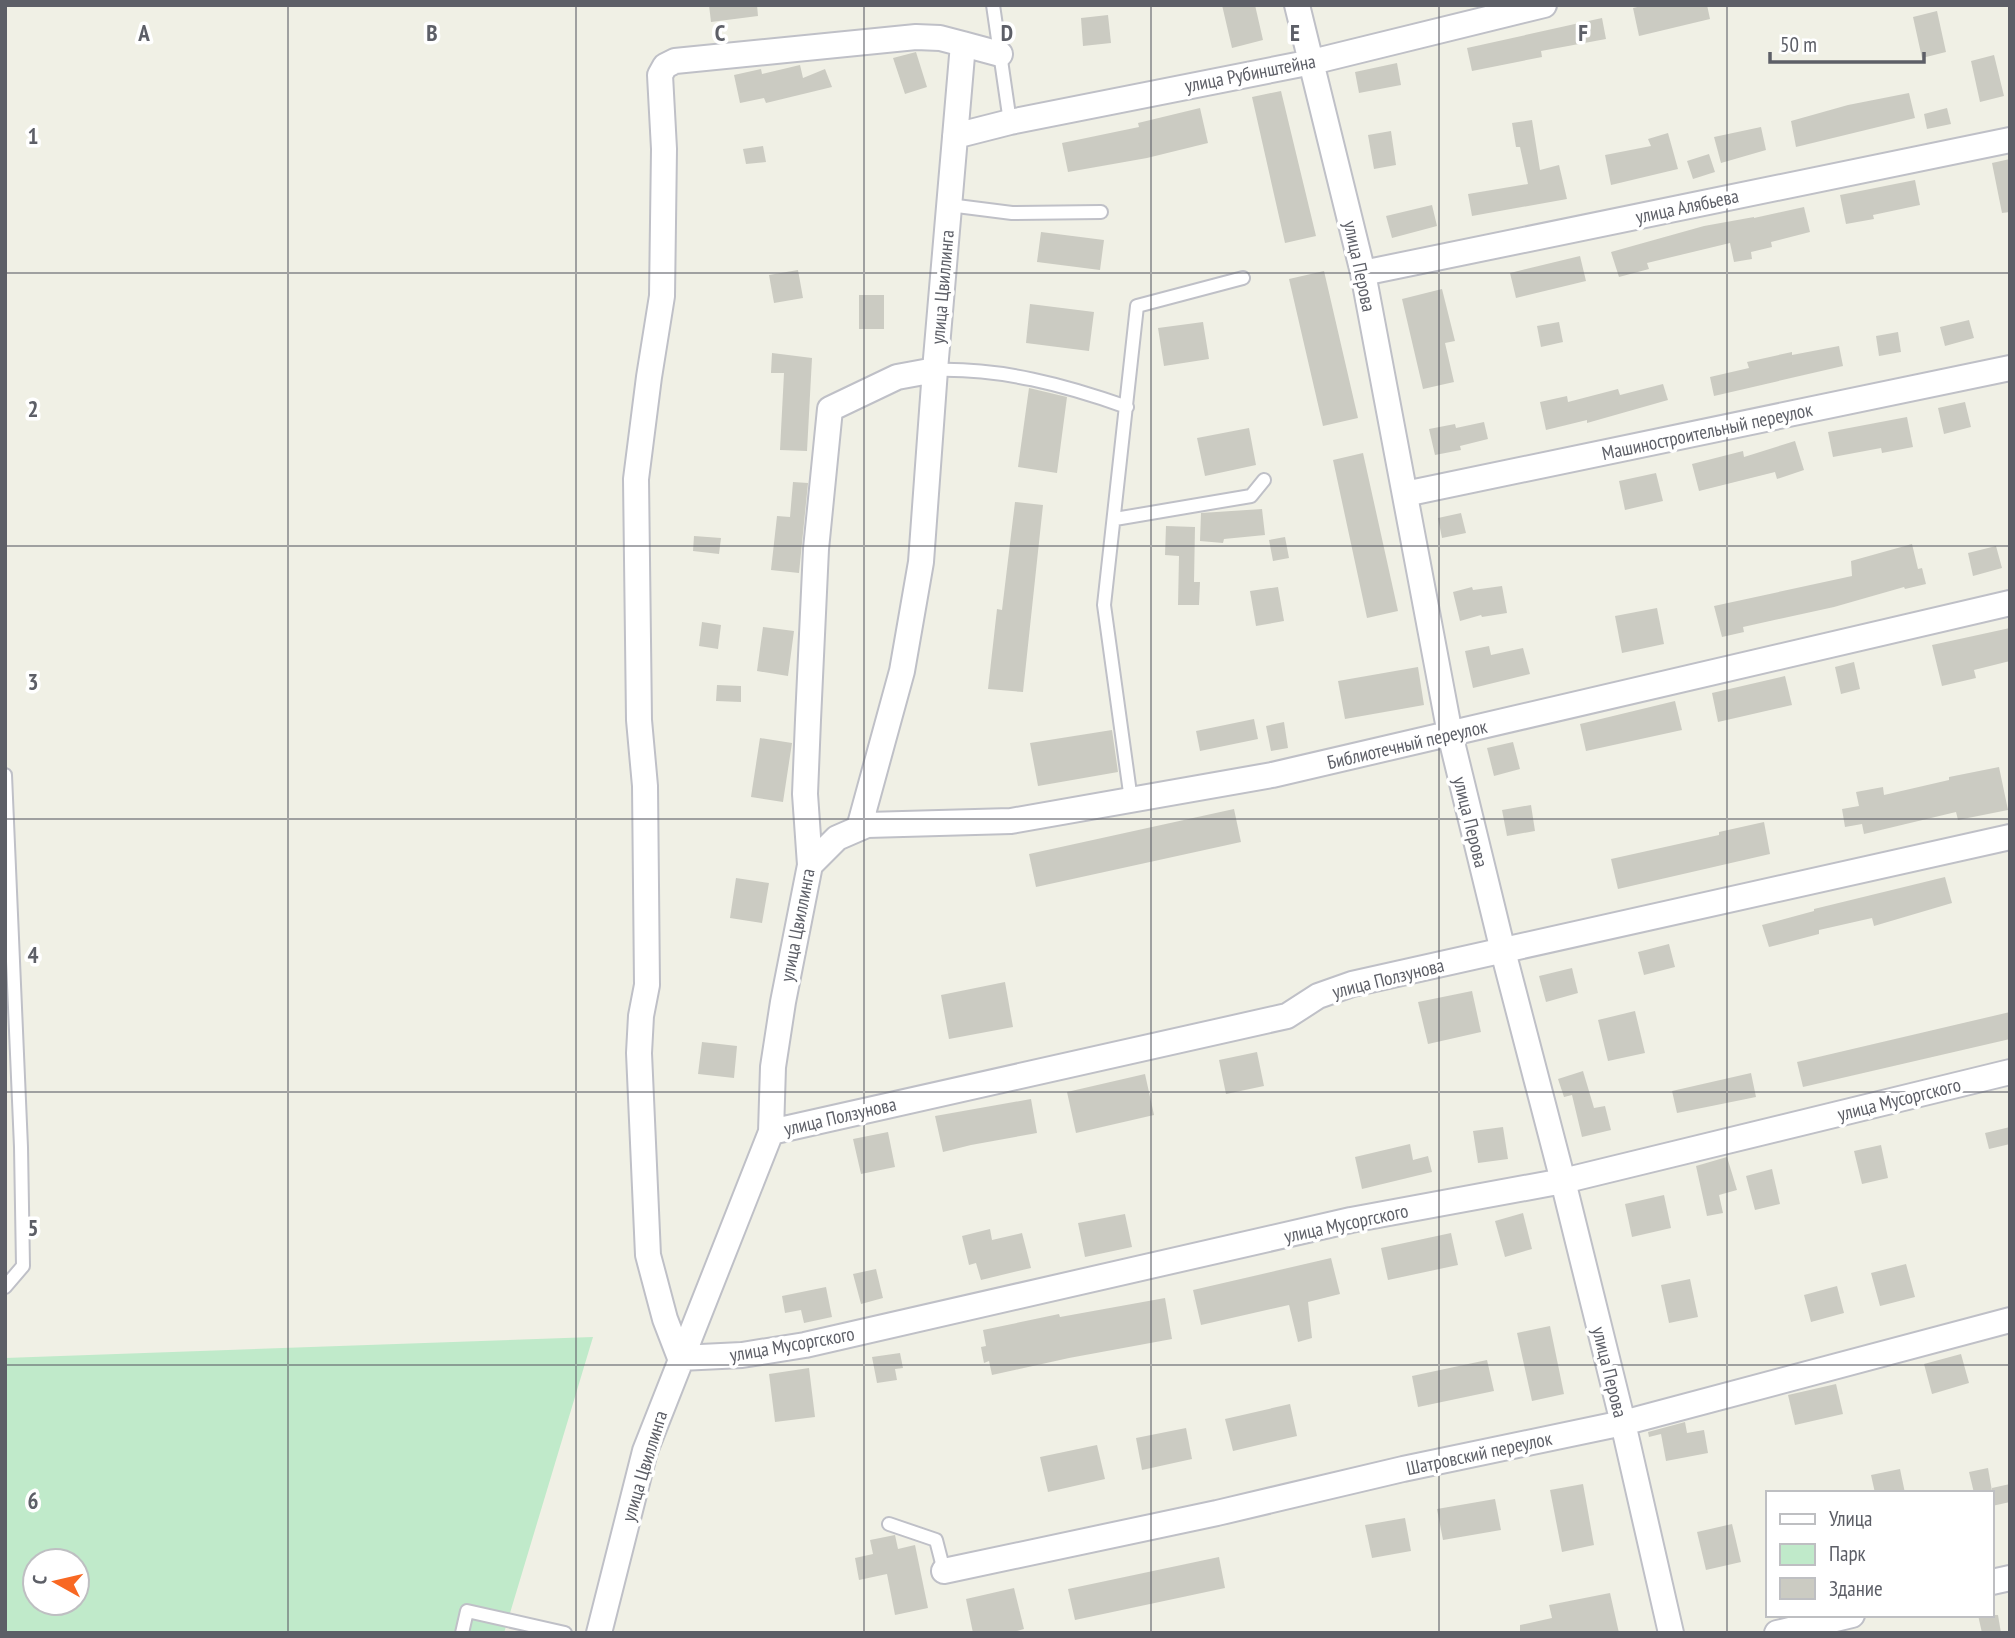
<svg xmlns="http://www.w3.org/2000/svg" width="2015" height="1638" viewBox="0 0 2015 1638" font-family="'PT Sans Narrow',sans-serif">
	<style>
		.green { fill: #c0eaca; fill-rule: evenodd }
		.building { fill: #cbcbc2 }
		.lines { fill: none; stroke-linecap: round; stroke-linejoin: round }
		.service-casing { stroke: #bfc0c7; stroke-width: 16 }
		.minor-casing { stroke: #bfc0c7; stroke-width: 28 }
		.service { stroke: #fff; stroke-width: 12 }
		.minor { stroke: #fff; stroke-width: 24 }
		.grid { fill: none; stroke: #5d5f67; stroke-width: 2; stroke-opacity: 0.55 }
		.labels { text-anchor: middle; dominant-baseline: central; stroke-width: 7; stroke-linejoin: round; paint-order: stroke }
		.street-label { font-size: 19px; fill: #5d5f67; stroke: #fff }
		.grid-label { font-size: 23px; text-anchor: middle; font-weight: bold; fill: #5d5f67; stroke: #fff; stroke-width: 7; stroke-linejoin: round; paint-order: stroke }
	</style>
	<rect width="100%" height="100%" fill="#f0f0e5"/>
	<path class="green" d="M 593,1337 L 504,1633 L 5,1633 L 5,1358 ZM 35,1561 L 77,1561 L 77,1603 L 35,1603 Z"/>
	<path class="building" d="M 709,5 L 757,5 L 758,16 L 711,22 Z
		M 1222,5 L 1255,5 L 1263,40 L 1232,48 Z
		M 1646,5 L 1707,5 L 1710,19 L 1639,36 L 1633,8 Z
		M 1937,11 L 1946,52 L 1922,58 L 1913,17 Z
		M 1108,15 L 1111,43 L 1083,46 L 1081,18 Z
		M 1602,18 L 1606,39 L 1541,51 L 1542,57 L 1472,71 L 1467,48 Z
		M 916,52 L 927,87 L 905,94 L 893,58 Z
		M 1994,55 L 2004,96 L 1980,102 L 1971,61 Z
		M 1397,63 L 1401,85 L 1359,93 L 1355,72 Z
		M 800,65 L 803,78 L 825,69 L 832,87 L 766,103 L 764,98 L 740,103 L 734,75 L 761,69 L 762,74 Z
		M 1281,91 L 1316,236 L 1285,243 L 1252,97 Z
		M 1909,93 L 1915,118 L 1796,147 L 1791,121 L 1848,105 Z
		M 1200,108 L 1208,143 L 1147,158 L 1068,172 L 1062,143 L 1139,127 L 1138,123 Z
		M 1947,108 L 1951,124 L 1927,129 L 1924,114 Z
		M 1532,120 L 1540,170 L 1559,165 L 1567,199 L 1472,216 L 1468,194 L 1528,184 L 1520,147 L 1516,147 L 1512,123 Z
		M 1761,127 L 1766,150 L 1721,163 L 1714,137 Z
		M 1391,131 L 1396,165 L 1374,169 L 1368,135 Z
		M 1668,133 L 1678,169 L 1611,185 L 1605,155 L 1651,146 L 1648,139 Z
		M 763,146 L 766,162 L 746,164 L 743,149 Z
		M 1709,154 L 1715,172 L 1693,179 L 1687,161 Z
		M 2010,159 L 2010,212 L 2002,213 L 1992,163 Z
		M 1915,180 L 1920,205 L 1873,215 L 1874,219 L 1846,224 L 1840,195 Z
		M 1432,205 L 1437,226 L 1392,238 L 1386,216 Z
		M 1804,207 L 1810,232 L 1771,242 L 1772,247 L 1751,252 L 1752,259 L 1734,262 L 1730,243 L 1647,263 L 1649,269 L 1619,277 L 1611,252 L 1704,226 L 1754,217 L 1754,218 Z
		M 1041,232 L 1104,240 L 1100,270 L 1037,262 Z
		M 1580,256 L 1586,281 L 1516,298 L 1510,273 Z
		M 798,270 L 803,298 L 774,303 L 769,275 Z
		M 1324,271 L 1358,418 L 1323,426 L 1289,279 Z
		M 1442,289 L 1455,341 L 1445,343 L 1454,382 L 1423,389 L 1402,299 Z
		M 859,295 L 884,295 L 884,329 L 859,329 Z
		M 1030,304 L 1094,312 L 1089,351 L 1026,343 Z
		M 1969,320 L 1974,338 L 1945,346 L 1940,327 Z
		M 1203,322 L 1209,359 L 1164,366 L 1158,328 Z
		M 1559,322 L 1563,342 L 1541,347 L 1537,326 Z
		M 1898,332 L 1901,352 L 1879,356 L 1876,336 Z
		M 1839,346 L 1843,366 L 1714,396 L 1710,377 L 1749,368 L 1747,362 L 1792,352 L 1792,355 Z
		M 772,353 L 812,358 L 807,451 L 780,450 L 784,373 L 771,373 Z
		M 1663,384 L 1668,400 L 1587,423 L 1587,420 L 1546,430 L 1540,402 L 1567,396 L 1568,402 L 1618,389 L 1620,395 Z
		M 1029,388 L 1067,397 L 1057,473 L 1018,467 Z
		M 1965,402 L 1971,427 L 1944,434 L 1938,408 Z
		M 1907,417 L 1913,447 L 1882,453 L 1881,448 L 1833,457 L 1828,432 Z
		M 1484,422 L 1488,439 L 1460,446 L 1461,450 L 1435,455 L 1429,429 L 1455,424 L 1456,428 Z
		M 1249,428 L 1256,465 L 1205,476 L 1197,438 Z
		M 1795,441 L 1804,470 L 1777,479 L 1775,472 L 1699,491 L 1692,464 L 1743,451 L 1744,457 Z
		M 1363,453 L 1398,611 L 1367,618 L 1333,460 Z
		M 1656,473 L 1663,501 L 1625,510 L 1619,481 Z
		M 793,482 L 808,483 L 799,573 L 771,570 L 777,516 L 790,517 Z
		M 1015,502 L 1043,505 L 1023,692 L 988,689 L 997,609 L 1002,610 Z
		M 1262,509 L 1265,535 L 1224,539 L 1223,543 L 1200,541 L 1201,513 Z
		M 1461,513 L 1466,533 L 1442,538 L 1438,518 Z
		M 1166,526 L 1195,527 L 1194,582 L 1200,582 L 1199,605 L 1178,605 L 1179,556 L 1165,555 Z
		M 694,536 L 721,538 L 719,554 L 693,551 Z
		M 1285,537 L 1289,558 L 1273,561 L 1269,540 Z
		M 1912,544 L 1918,569 L 1922,568 L 1926,584 L 1905,589 L 1904,587 L 1834,607 L 1743,627 L 1744,632 L 1722,637 L 1714,606 L 1852,576 L 1851,561 Z
		M 1996,546 L 2002,568 L 1973,576 L 1968,553 Z
		M 1502,586 L 1507,613 L 1482,617 L 1481,615 L 1460,621 L 1453,592 L 1472,587 L 1473,590 Z
		M 1278,587 L 1284,621 L 1256,626 L 1250,591 Z
		M 1657,608 L 1664,644 L 1622,653 L 1615,616 Z
		M 702,622 L 721,625 L 718,649 L 699,646 Z
		M 763,627 L 794,631 L 788,676 L 757,671 Z
		M 2010,628 L 2010,661 L 1974,670 L 1976,678 L 1942,686 L 1932,645 Z
		M 1489,646 L 1491,655 L 1523,648 L 1530,674 L 1473,688 L 1465,651 Z
		M 1854,662 L 1860,689 L 1841,694 L 1835,667 Z
		M 1418,667 L 1424,705 L 1345,719 L 1338,681 Z
		M 1785,676 L 1792,705 L 1718,722 L 1712,693 Z
		M 717,685 L 741,686 L 741,702 L 716,701 Z
		M 1675,701 L 1682,730 L 1586,751 L 1580,724 Z
		M 1254,719 L 1258,739 L 1200,751 L 1196,731 Z
		M 1284,722 L 1288,748 L 1271,751 L 1266,726 Z
		M 1112,730 L 1118,772 L 1038,786 L 1030,743 Z
		M 760,738 L 792,743 L 783,802 L 751,797 Z
		M 1513,742 L 1520,769 L 1494,776 L 1487,748 Z
		M 1999,767 L 2008,810 L 1958,820 L 1956,812 L 1864,834 L 1862,824 L 1845,827 L 1842,809 L 1859,806 L 1856,792 L 1883,787 L 1884,795 L 1949,780 L 1949,777 Z
		M 1531,805 L 1535,831 L 1507,836 L 1502,810 Z
		M 1234,809 L 1241,842 L 1036,887 L 1029,854 Z
		M 1764,822 L 1770,854 L 1618,889 L 1611,859 L 1719,835 L 1719,832 Z
		M 1945,877 L 1952,903 L 1874,926 L 1872,918 L 1819,930 L 1819,934 L 1769,947 L 1762,925 L 1814,911 L 1814,909 Z
		M 736,878 L 769,883 L 762,923 L 730,918 Z
		M 1669,944 L 1675,967 L 1644,975 L 1638,952 Z
		M 1572,968 L 1578,993 L 1546,1002 L 1539,976 Z
		M 1005,982 L 1013,1027 L 949,1039 L 941,995 Z
		M 1472,991 L 1481,1032 L 1428,1044 L 1418,1002 Z
		M 1635,1011 L 1645,1053 L 1608,1061 L 1598,1020 Z
		M 2010,1012 L 2010,1039 L 1803,1087 L 1797,1062 Z
		M 702,1042 L 737,1046 L 734,1078 L 698,1074 Z
		M 1257,1052 L 1264,1086 L 1226,1094 L 1219,1060 Z
		M 1583,1071 L 1594,1108 L 1605,1106 L 1611,1130 L 1582,1137 L 1572,1095 L 1564,1097 L 1558,1079 Z
		M 1751,1073 L 1756,1097 L 1677,1113 L 1672,1091 Z
		M 1145,1074 L 1154,1115 L 1076,1133 L 1067,1092 Z
		M 1031,1099 L 1037,1133 L 971,1145 L 943,1152 L 935,1116 Z
		M 1503,1127 L 1508,1159 L 1478,1163 L 1473,1131 Z
		M 2010,1127 L 2010,1144 L 1989,1149 L 1985,1133 Z
		M 888,1132 L 895,1167 L 861,1174 L 853,1139 Z
		M 1410,1144 L 1413,1160 L 1428,1156 L 1432,1172 L 1362,1189 L 1355,1157 Z
		M 1881,1145 L 1888,1178 L 1862,1184 L 1854,1151 Z
		M 1727,1157 L 1737,1190 L 1719,1195 L 1723,1213 L 1707,1216 L 1696,1166 Z
		M 1772,1169 L 1780,1204 L 1755,1210 L 1746,1176 Z
		M 1664,1195 L 1671,1228 L 1632,1237 L 1625,1204 Z
		M 1523,1213 L 1532,1249 L 1505,1257 L 1495,1221 Z
		M 1125,1214 L 1132,1247 L 1085,1257 L 1078,1223 Z
		M 990,1229 L 992,1240 L 1022,1233 L 1031,1268 L 981,1280 L 976,1263 L 969,1265 L 962,1236 Z
		M 1451,1233 L 1458,1265 L 1388,1280 L 1381,1248 Z
		M 1331,1258 L 1340,1294 L 1308,1302 L 1312,1338 L 1298,1342 L 1289,1305 L 1201,1325 L 1193,1290 Z
		M 1906,1264 L 1915,1297 L 1880,1306 L 1871,1273 Z
		M 876,1269 L 883,1298 L 861,1304 L 853,1274 Z
		M 1690,1279 L 1698,1317 L 1669,1323 L 1661,1285 Z
		M 1837,1286 L 1844,1313 L 1811,1322 L 1804,1295 Z
		M 826,1287 L 832,1317 L 804,1323 L 801,1310 L 785,1313 L 782,1296 Z
		M 1165,1298 L 1172,1339 L 1069,1358 L 992,1375 L 989,1361 L 984,1363 L 981,1347 L 986,1346 L 983,1330 L 1059,1314 L 1060,1317 Z
		M 1550,1326 L 1564,1394 L 1532,1401 L 1517,1333 Z
		M 900,1353 L 903,1368 L 895,1369 L 897,1380 L 877,1383 L 872,1357 Z
		M 1961,1354 L 1969,1383 L 1932,1394 L 1924,1364 Z
		M 1487,1360 L 1494,1391 L 1418,1407 L 1412,1376 Z
		M 809,1368 L 815,1417 L 775,1422 L 769,1374 Z
		M 1836,1384 L 1843,1414 L 1795,1425 L 1788,1395 Z
		M 1290,1404 L 1297,1436 L 1233,1451 L 1225,1419 Z
		M 1685,1422 L 1687,1433 L 1704,1430 L 1708,1453 L 1666,1461 L 1661,1434 L 1649,1437 L 1648,1432 Z
		M 1186,1428 L 1192,1459 L 1142,1470 L 1136,1438 Z
		M 1097,1445 L 1105,1479 L 1048,1492 L 1040,1457 Z
		M 1988,1468 L 1992,1491 L 1992,1488 L 2010,1484 L 2010,1502 L 1992,1506 L 1992,1493 L 1974,1493 L 1969,1472 Z
		M 1900,1469 L 1905,1493 L 1875,1493 L 1871,1475 Z
		M 1583,1484 L 1594,1545 L 1562,1552 L 1550,1490 Z
		M 1495,1499 L 1501,1530 L 1443,1540 L 1437,1509 Z
		M 1405,1518 L 1411,1551 L 1372,1558 L 1365,1525 Z
		M 1732,1524 L 1741,1562 L 1706,1570 L 1697,1532 Z
		M 895,1535 L 898,1549 L 915,1545 L 928,1608 L 895,1615 L 887,1574 L 859,1580 L 855,1558 L 873,1554 L 870,1540 Z
		M 1219,1557 L 1225,1588 L 1075,1620 L 1068,1589 Z
		M 1014,1588 L 1024,1629 L 1009,1633 L 973,1633 L 966,1599 Z
		M 1610,1593 L 1619,1633 L 1520,1633 L 1520,1625 L 1552,1618 L 1549,1605 Z
		M 1978,1615 L 1998,1615 L 2001,1633 L 1982,1633 Z"/>
	<g class="lines">
		<defs>
			<path id="service" d="M 993,5 L 1010,122
				M 949,205 L 1012,213 L 1101,212
				M 935,370 C 1001,368 1065,385 1127,407
				M 1115,519 L 1251,496 L 1264,480
				M 5,775 L 21,1147 L 23,1266 L 5,1287
				M 1131,800 L 1104,605 L 1137,306 L 1243,278
				M 889,1524 L 936,1540 L 944,1571
				M 462,1633 L 467,1611 L 565,1633"/>
			<path id="minor" d="M 1297,5 L 1363,273 L 1450,734 L 1503,951 L 1563,1181 L 1623,1423 L 1671,1633
				M 963,44 L 1000,54
				M 955,136 L 1010,122 L 1312,62 L 1544,5
				M 1363,273 L 2010,140
				M 1405,494 L 2010,368
				M 859,828 L 902,671 L 921,562 L 935,370
				M 810,865 L 837,838 L 867,825 L 1011,821 L 1272,775 L 2010,603
				M 771,1132 L 1287,1016 L 1318,996 L 1352,984 L 2010,837
				M 944,1571 L 1217,1513 L 1403,1469 L 1623,1423 L 2010,1320
				M 1992,1582 L 2010,1578
				M 599,1633 L 645,1451 L 771,1132 L 773,1067 L 783,1002 L 810,865 L 805,794 L 808,720 L 816,549 L 830,409 L 897,377 L 935,370 L 963,44 L 940,38 L 916,37 L 675,61 L 665,66 L 660,75 L 664,149 L 662,296 L 649,377 L 636,479 L 639,720 L 645,786 L 647,985 L 641,1016 L 639,1053 L 648,1255 L 665,1319 L 680,1358 L 742,1355 L 805,1345 L 1351,1220 L 1563,1181 L 2010,1072
				M 1777,1633 L 1852,1615"/>
		</defs>
		<use href="#service" class="service-casing"/>
		<use href="#minor" class="minor-casing"/>
		<use href="#service" class="service"/>
		<use href="#minor" class="minor"/>
	</g>
	<path class="grid" d="M 288,5 L 288,1633M 576,5 L 576,1633M 864,5 L 864,1633M 1151,5 L 1151,1633M 1439,5 L 1439,1633M 1727,5 L 1727,1633M 5,273 L 2010,273M 5,546 L 2010,546M 5,819 L 2010,819M 5,1092 L 2010,1092M 5,1365 L 2010,1365"/>
	<g class="labels">
		<g class="street-label">
			<text transform="translate(1250 73) rotate(-11)">улица Рубинштейна</text>
			<text transform="translate(1687 206) rotate(-12)">улица Алябьева</text>
			<text transform="translate(1360 266) rotate(78)">улица Перова</text>
			<text transform="translate(942 287) rotate(-85)">улица Цвиллинга</text>
			<text transform="translate(1707 431) rotate(-12)">Машиностроительный переулок</text>
			<text transform="translate(1407 744) rotate(-13)">Библиотечный переулок</text>
			<text transform="translate(1471 822) rotate(76)">улица Перова</text>
			<text transform="translate(797 925) rotate(-79)">улица Цвиллинга</text>
			<text transform="translate(1388 978) rotate(-14)">улица Ползунова</text>
			<text transform="translate(1899 1099) rotate(-14)">улица Мусоргского</text>
			<text transform="translate(840 1116) rotate(-13)">улица Ползунова</text>
			<text transform="translate(1346 1223) rotate(-12)">улица Мусоргского</text>
			<text transform="translate(792 1344) rotate(-10)">улица Мусоргского</text>
			<text transform="translate(1610 1372) rotate(76)">улица Перова</text>
			<text transform="translate(1479 1453) rotate(-12)">Шатровский переулок</text>
			<text transform="translate(644 1466) rotate(-73)">улица Цвиллинга</text>
		</g>
	</g>
	<g class="grid-label">
		<text x="144" y="41">A</text>
		<text x="432" y="41">B</text>
		<text x="720" y="41">C</text>
		<text x="1007" y="41">D</text>
		<text x="1295" y="41">E</text>
		<text x="1583" y="41">F</text>
		<text x="33" y="144">1</text>
		<text x="33" y="417">2</text>
		<text x="33" y="690">3</text>
		<text x="33" y="963">4</text>
		<text x="33" y="1236">5</text>
		<text x="33" y="1509">6</text>
	</g>
	<rect width="2015" height="1638" fill="none" stroke="#5d5f67" stroke-width="14"/>
	<rect x="1766" y="1491" width="228" height="126" fill="#ffffff" stroke="#bebfc2" stroke-width="2"/>
	<rect x="1780" y="1514" width="35" height="10" fill="#ffffff" stroke="#bebfc2" stroke-width="2"/>
	<text x="1829" y="1526" font-size="21" fill="#5d5f67">Улица</text>
	<rect x="1780" y="1544" width="35" height="21" fill="#c0eaca" stroke="#bebfc2" stroke-width="2"/>
	<text x="1829" y="1561" font-size="21" fill="#5d5f67">Парк</text>
	<rect x="1780" y="1578" width="35" height="21" fill="#cbcbc2" stroke="#bebfc2" stroke-width="2"/>
	<text x="1829" y="1596" font-size="21" fill="#5d5f67">Здание</text>
	<g transform="translate(56 1582) rotate(278)"><circle r="33" fill="#ffffff" stroke="#bebfc2" stroke-width="2"/>
	<path d="M0-5L12 26L0 18L-12 26Z" fill="#f86823"/>
	<text y="-10" font-size="19" font-weight="bold" text-anchor="middle" fill="#5d5f67">С</text>
	</g>
	<path d="M1770 52v10h154v-10" fill="none" stroke="#5d5f67" stroke-width="3.5"/>
	<text x="1780" y="52" font-size="21" fill="#5d5f67" stroke="#ffffff" stroke-width="5" paint-order="stroke">50 m</text>
</svg>
